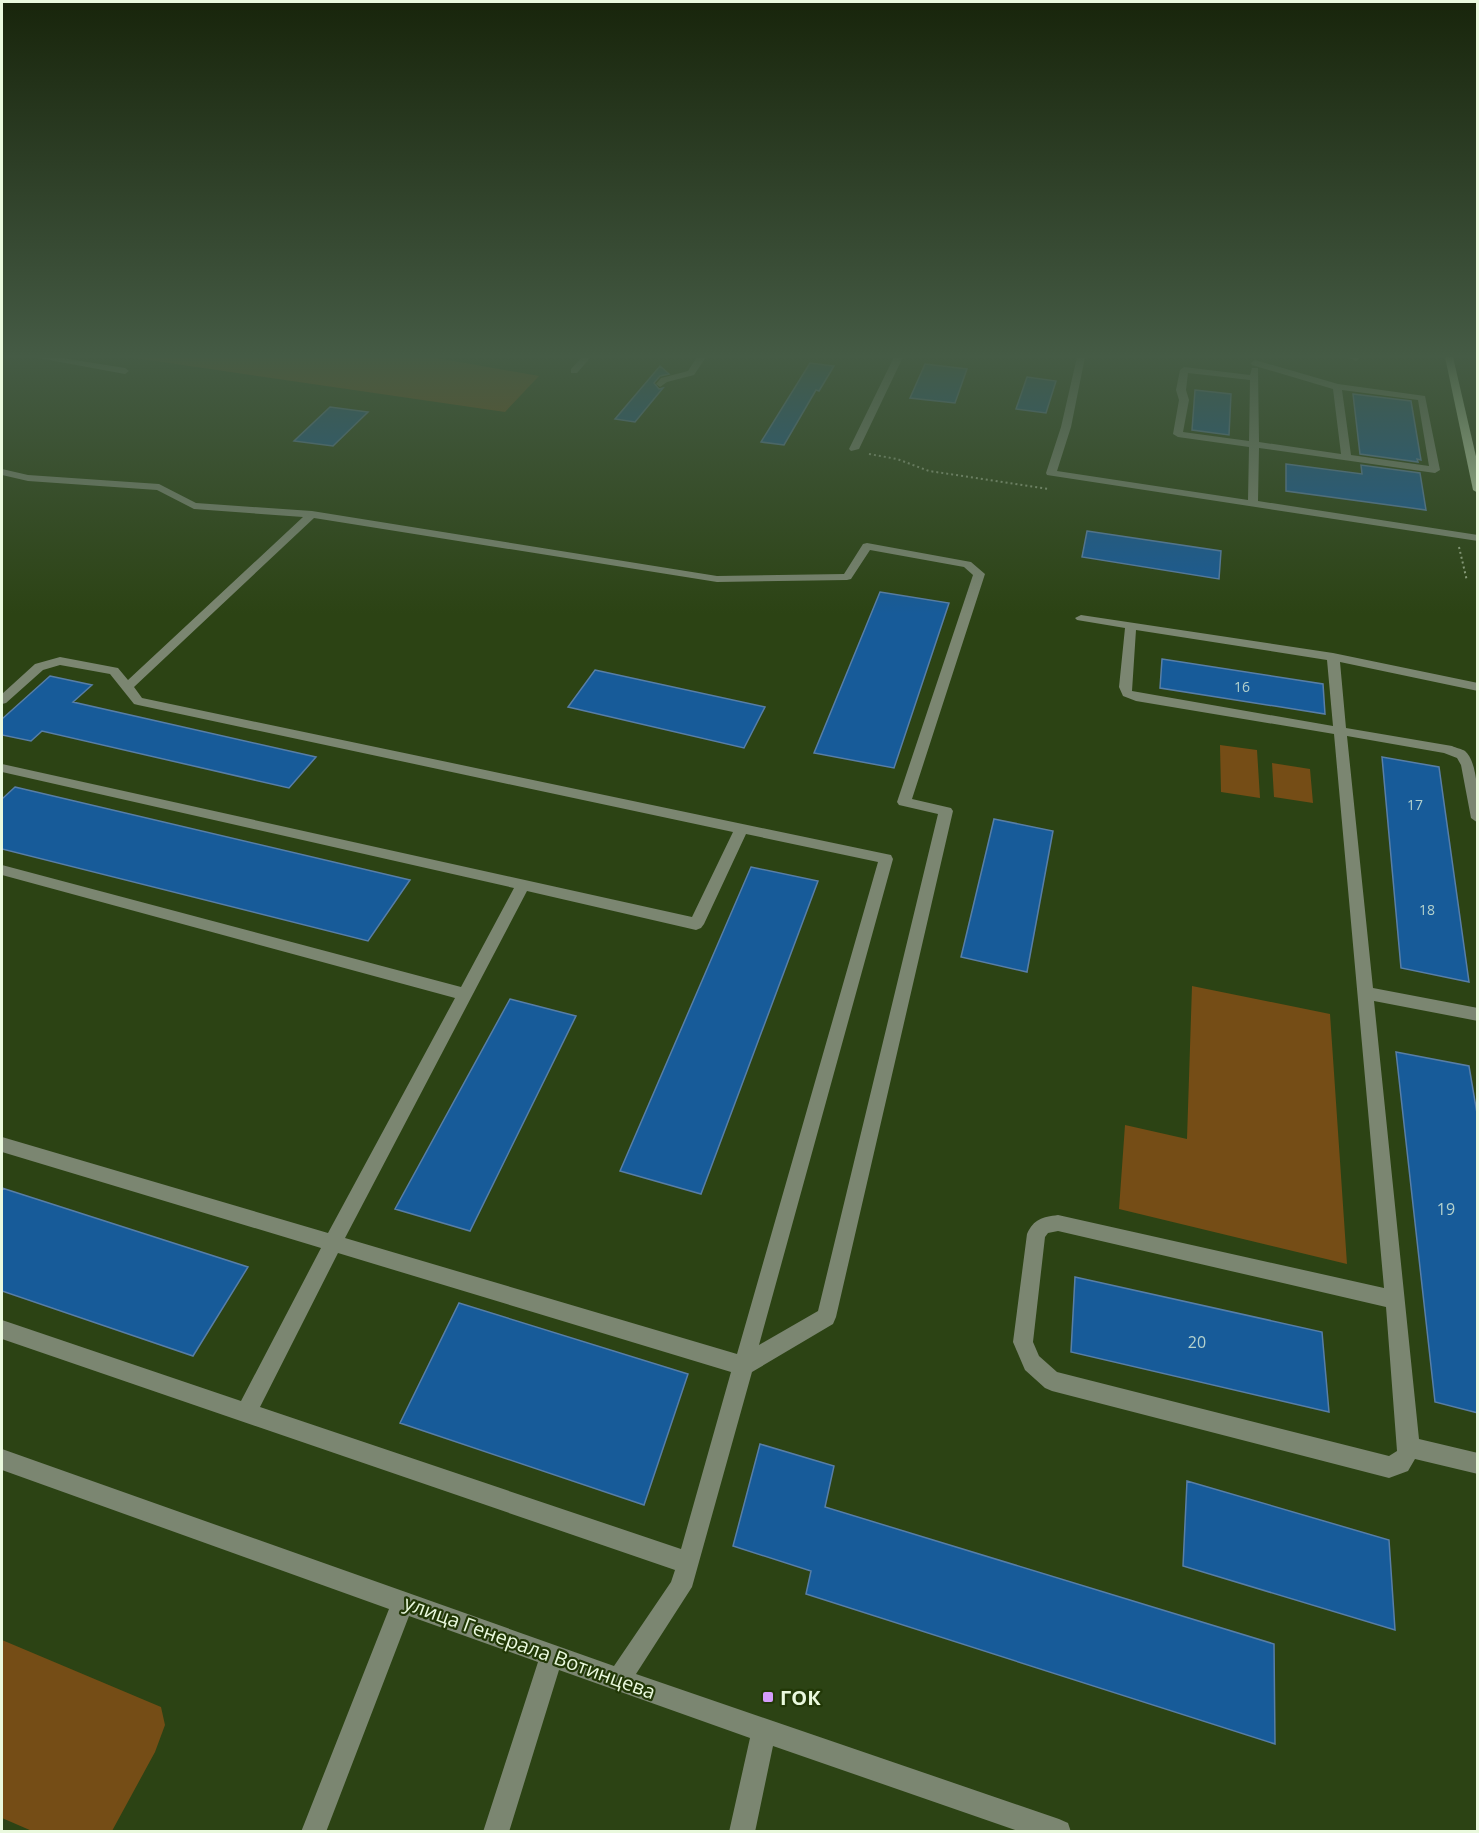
<svg xmlns="http://www.w3.org/2000/svg" width="1479" height="1833" viewBox="0 0 1479 1833" font-family="'Open Sans',sans-serif">
	<style>
		.green { fill: #754d16 }
		.building { fill: #175b99; stroke: #587ea7; stroke-width: 1.5 }
		.lines { fill: none; stroke-linecap: round; stroke-linejoin: round }
		.path { stroke: #93a581; stroke-width: 2; stroke-dasharray: 2 3; stroke-linecap: butt }
		.minor { fill: #7b8671; fill-rule: evenodd }
		.major { fill: #b9d1a5; fill-rule: evenodd }
		.poi-dot { fill: #d59cfb; stroke: #223807; stroke-width: 2 }
		.labels { text-anchor: middle; dominant-baseline: central; stroke-width: 4.5; stroke-linejoin: round; paint-order: stroke }
		.number-label { font-size: 14px; fill: #b5d2cd }
		.near-number-label { font-size: 16px; fill: #b5d2cd }
		.near-street-label { font-size: 20px; fill: #eaf9de; stroke: #223807 }
		.near-poi-label { font-size: 20px; font-weight: bold; fill: #eaf9de; stroke: #223807; text-anchor: start }
	</style>
	<rect width="100%" height="100%" fill="#2c4314"/>
	<path class="green" d="M 128,357 L 431,357 L 539,376 L 505,412 Z
		M 1220,745 L 1257,750 L 1260,798 L 1221,792 Z
		M 1272,763 L 1310,769 L 1313,803 L 1274,797 Z
		M 1192,986 L 1330,1014 L 1347,1264 L 1119,1209 L 1125,1125 L 1187,1139 Z
		M 2,1640 L 161,1707 L 165,1725 L 155,1752 L 112,1831 L 32,1831 L 2,1818 Z"/>
	<path class="building" d="M 810,363 L 834,366 L 819,391 L 816,390 L 784,445 L 761,442 Z
		M 925,364 L 967,369 L 955,403 L 910,398 Z
		M 660,366 L 669,374 L 660,376 L 654,383 L 659,389 L 663,388 L 635,422 L 615,419 Z
		M 1027,377 L 1056,381 L 1046,413 L 1016,409 Z
		M 1195,390 L 1231,394 L 1229,435 L 1192,430 Z
		M 1353,394 L 1411,401 L 1421,460 L 1417,459 L 1418,462 L 1360,454 Z
		M 330,407 L 368,412 L 333,446 L 294,441 Z
		M 1286,464 L 1362,474 L 1361,465 L 1420,473 L 1426,510 L 1286,491 Z
		M 1087,531 L 1221,551 L 1219,579 L 1082,557 Z
		M 880,592 L 949,603 L 894,768 L 814,753 Z
		M 1162,659 L 1323,684 L 1325,714 L 1160,688 Z
		M 595,670 L 765,707 L 744,748 L 568,707 Z
		M 50,676 L 92,685 L 73,702 L 316,757 L 289,788 L 42,731 L 31,741 L 2,735 L 2,719 Z
		M 1382,757 L 1439,767 L 1469,982 L 1401,968 Z
		M 15,787 L 410,880 L 368,941 L 2,849 L 2,799 Z
		M 994,819 L 1053,831 L 1027,972 L 961,957 Z
		M 751,867 L 818,881 L 701,1194 L 620,1171 Z
		M 510,999 L 576,1016 L 470,1231 L 395,1209 Z
		M 1396,1052 L 1469,1066 L 1478,1119 L 1478,1413 L 1435,1402 Z
		M 2,1188 L 248,1267 L 193,1356 L 2,1291 Z
		M 1075,1277 L 1322,1332 L 1329,1412 L 1071,1352 Z
		M 459,1303 L 688,1374 L 644,1505 L 400,1423 Z
		M 760,1444 L 834,1466 L 825,1507 L 1274,1644 L 1275,1744 L 806,1594 L 811,1571 L 733,1546 Z
		M 1187,1481 L 1389,1540 L 1395,1630 L 1183,1566 Z"/>
	<g class="lines">
		<path class="path" d="M 869,454 L 897,459 L 929,471 L 1049,489
			M 1459,547 L 1467,581"/>
		<path class="minor" d="M 33,357 L 56,357 L 125,368 L 129,371 L 125,374 Z
			M 582,357 L 591,357 L 577,373 L 571,373 L 571,369 Z
			M 697,357 L 706,357 L 694,375 L 667,382 L 660,387 L 656,384 L 661,378 L 688,371 Z
			M 894,357 L 903,357 L 859,449 L 851,451 L 849,449 Z
			M 1077,357 L 1085,357 L 1071,427 L 1057,471 L 1248,500 L 1249,447 L 1178,437 L 1173,434 L 1179,400 L 1176,390 L 1180,370 L 1184,367 L 1250,375 L 1252,368 L 1258,368 L 1259,442 L 1341,454 L 1333,389 L 1252,365 L 1251,363 L 1255,360 L 1338,384 L 1425,396 L 1440,470 L 1435,473 L 1259,448 L 1258,501 L 1478,535 L 1478,541 L 1047,475 L 1046,473 L 1061,427 ZM 1188,373 L 1250,380 L 1249,441 L 1183,432 L 1189,400 L 1186,390 ZM 1342,390 L 1418,400 L 1429,466 L 1351,455 Z
			M 1347,357 L 1360,357 L 1360,358 L 1356,361 Z
			M 2,469 L 28,475 L 159,484 L 196,503 L 312,511 L 717,576 L 844,574 L 863,544 L 867,543 L 971,562 L 985,574 L 912,799 L 951,808 L 953,811 L 836,1317 L 833,1324 L 752,1372 L 692,1587 L 636,1674 L 1059,1819 L 1068,1823 L 1071,1832 L 1021,1832 L 773,1746 L 755,1832 L 729,1832 L 750,1738 L 559,1670 L 509,1832 L 483,1832 L 538,1662 L 409,1616 L 326,1832 L 301,1832 L 389,1609 L 2,1470 L 2,1449 L 614,1666 L 671,1582 L 675,1570 L 2,1339 L 2,1320 L 241,1401 L 321,1248 L 2,1152 L 2,1137 L 328,1233 L 455,998 L 2,875 L 2,865 L 461,987 L 514,888 L 2,772 L 2,764 L 692,917 L 733,832 L 138,705 L 134,704 L 110,674 L 60,665 L 43,670 L 6,703 L 2,704 L 2,694 L 35,664 L 60,657 L 118,668 L 128,680 L 303,517 L 194,509 L 157,490 L 28,481 L 2,475 ZM 314,518 L 717,582 L 847,580 L 851,579 L 870,550 L 964,567 L 973,575 L 897,802 L 899,805 L 938,814 L 818,1311 L 759,1345 L 893,859 L 891,855 L 142,698 L 134,687 ZM 746,834 L 878,862 L 737,1354 L 345,1238 L 527,891 L 696,930 L 701,928 L 704,924 ZM 338,1253 L 731,1372 L 681,1549 L 260,1407 Z
			M 1081,615 L 1333,653 L 1478,683 L 1478,691 L 1340,662 L 1346,728 L 1452,746 C 1456,748 1462,749 1465,751 C 1479,763 1478,804 1478,823 L 1471,818 L 1461,765 L 1457,758 L 1444,753 L 1347,736 L 1373,988 L 1478,1008 L 1478,1021 L 1374,1001 L 1419,1439 L 1478,1453 L 1478,1474 L 1415,1459 L 1408,1471 L 1389,1478 L 1052,1391 L 1045,1388 L 1025,1370 L 1013,1342 L 1027,1234 C 1034,1219 1042,1217 1058,1215 L 1384,1288 L 1334,734 L 1136,701 L 1123,696 L 1119,687 L 1125,628 L 1077,620 L 1075,618 ZM 1136,630 L 1327,660 L 1333,726 L 1132,691 ZM 1058,1231 L 1386,1307 L 1397,1451 L 1389,1456 L 1057,1372 L 1039,1356 L 1033,1342 L 1045,1237 L 1048,1233 Z"/>
		<path class="major" d="M 1445,357 L 1453,357 L 1478,465 L 1478,493 L 1473,490 Z"/>
	</g>
	<linearGradient id="sky" x2="0" y2="1"><stop stop-color="#18250b"/><stop offset="0.58" stop-color="#455b45"/><stop offset="1" stop-color="#455b45" stop-opacity="0"/></linearGradient>
	<rect width="1479" height="614" fill="url(#sky)"/>
	<rect class="poi-dot" x="762" y="1691" width="12" height="12" rx="3"/>
	<g class="labels">
		<g class="number-label">
			<text x="1242" y="686">16</text>
			<text x="1415" y="804">17</text>
			<text x="1427" y="909">18</text>
		</g>
		<g class="near-number-label">
			<text x="1446" y="1209">19</text>
			<text x="1197" y="1342">20</text>
		</g>
		<g class="near-street-label">
			<text transform="translate(530 1647) rotate(20)">улица Генерала Вотинцева</text>
		</g>
		<g class="near-poi-label">
			<text x="780" y="1697">ГОК</text>
		</g>
	</g>
	<rect width="1479" height="1833" fill="none" stroke="#eaf9de" stroke-width="6"/>
</svg>
